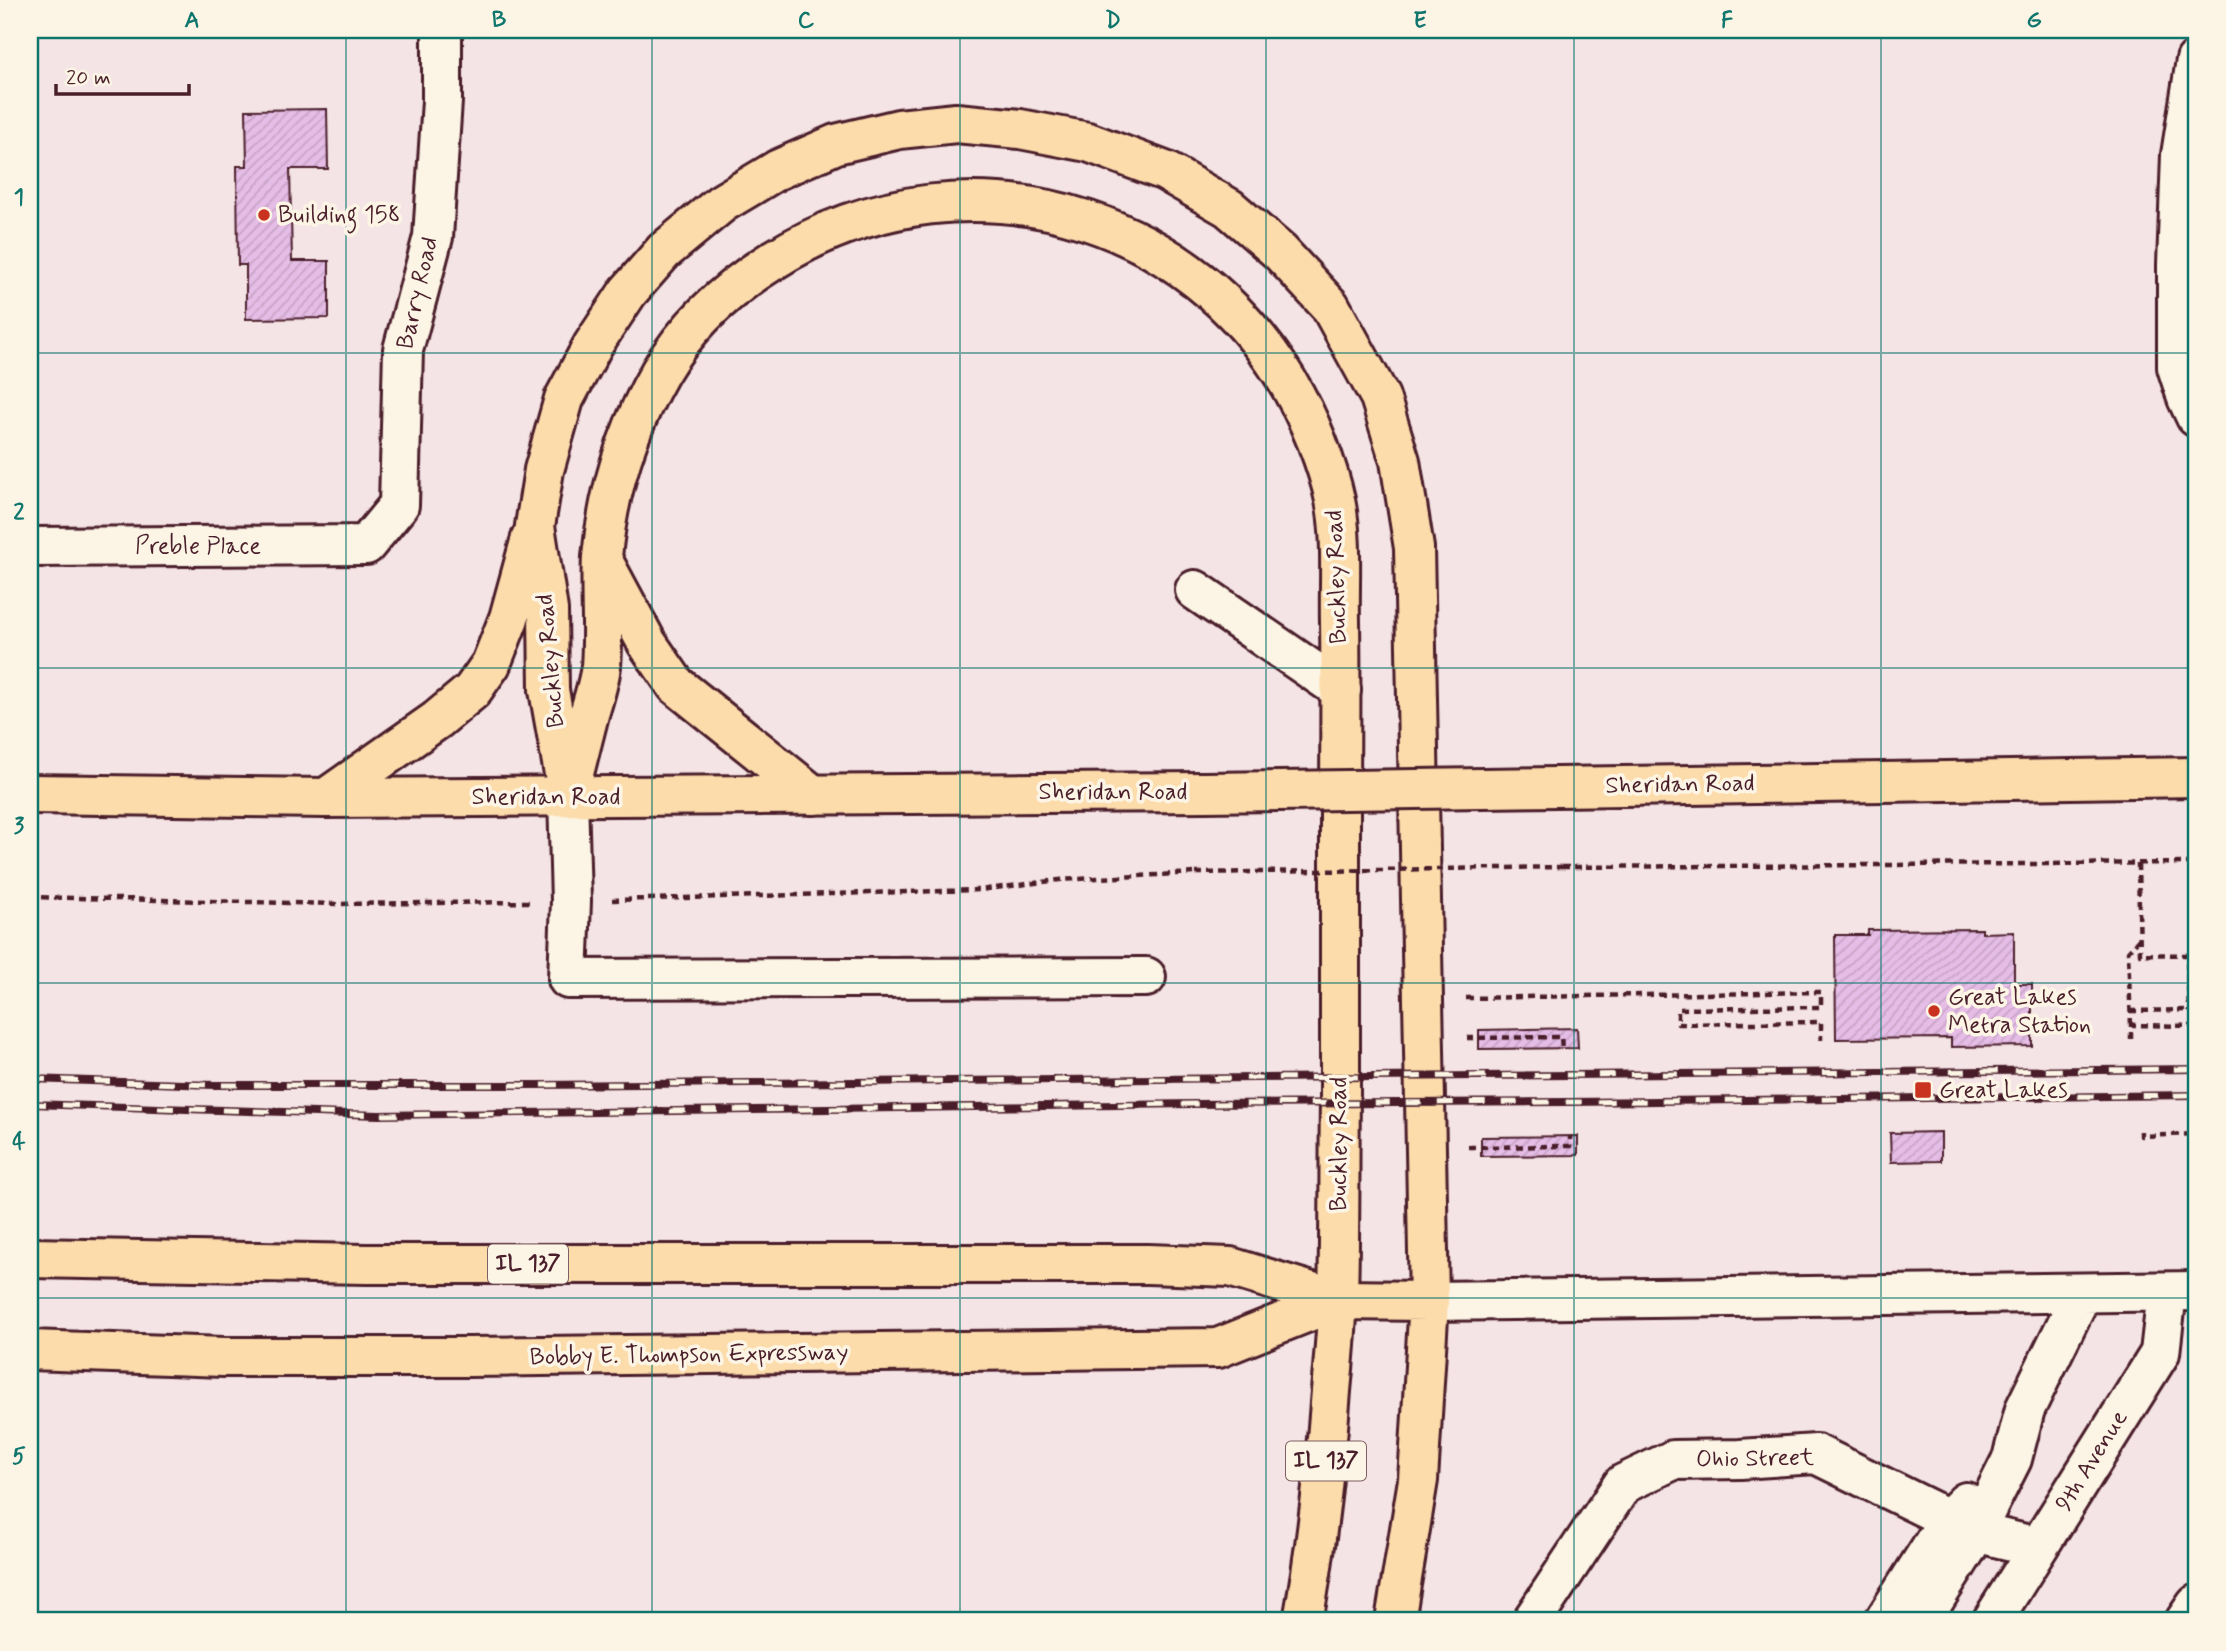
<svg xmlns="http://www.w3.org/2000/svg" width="2226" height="1651" viewBox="0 0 2226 1651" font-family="Mynerve,sans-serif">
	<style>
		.building { fill: url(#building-hatch); stroke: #4a1f2b; stroke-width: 2 }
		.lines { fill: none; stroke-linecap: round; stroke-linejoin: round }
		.minor-casing { stroke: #4a1f2b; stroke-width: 44 }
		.major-casing { stroke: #4a1f2b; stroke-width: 44 }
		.highway-casing { stroke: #4a1f2b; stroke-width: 44 }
		.path { stroke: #4a1f2b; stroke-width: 4.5; stroke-dasharray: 7 5; stroke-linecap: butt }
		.minor { stroke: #fcf5e5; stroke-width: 38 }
		.major { stroke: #fddcac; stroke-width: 38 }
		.highway { stroke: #fddcac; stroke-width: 38 }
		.rail-casing { stroke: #4a1f2b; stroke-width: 8 }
		.rail { stroke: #fcf5e5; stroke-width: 5; stroke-dasharray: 16; stroke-linecap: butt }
		.major-bridge-casing { stroke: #4a1f2b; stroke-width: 44; stroke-linecap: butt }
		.path-bridge { stroke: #4a1f2b; stroke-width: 4.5; stroke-dasharray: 7 5; stroke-linecap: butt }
		.major-bridge { stroke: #fddcac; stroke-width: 38 }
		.grid { fill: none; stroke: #0f766e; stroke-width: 2; stroke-opacity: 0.55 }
		.poi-dot { fill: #c8321e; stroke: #fcf5e5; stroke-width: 2.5 }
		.labels { text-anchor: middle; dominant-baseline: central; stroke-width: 7; stroke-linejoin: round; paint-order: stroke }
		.shield { fill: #fcf5e5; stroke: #7f5f63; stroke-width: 2 }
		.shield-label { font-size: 23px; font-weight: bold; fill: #4a1f2b }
		.poi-label { font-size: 24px; fill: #4a1f2b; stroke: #fcf5e5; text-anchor: start }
		.street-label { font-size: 24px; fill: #4a1f2b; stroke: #fcf5e5 }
		.neatline { fill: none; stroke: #0f766e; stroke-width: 2.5 }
		.grid-label { font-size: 23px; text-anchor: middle; font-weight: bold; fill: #0f766e }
	</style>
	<defs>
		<pattern id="building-hatch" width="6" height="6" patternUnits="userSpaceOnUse" patternTransform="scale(1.75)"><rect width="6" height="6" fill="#e5bde6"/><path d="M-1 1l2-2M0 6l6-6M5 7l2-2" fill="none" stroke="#c6a2c5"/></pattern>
	</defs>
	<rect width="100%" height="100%" fill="#f5e4e5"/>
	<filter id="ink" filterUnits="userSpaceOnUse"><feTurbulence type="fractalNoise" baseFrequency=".0143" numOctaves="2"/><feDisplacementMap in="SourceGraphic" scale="14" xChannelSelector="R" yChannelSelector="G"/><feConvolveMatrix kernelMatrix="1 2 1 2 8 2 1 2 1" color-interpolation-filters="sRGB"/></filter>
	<g filter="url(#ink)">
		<path class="building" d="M 327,109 L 328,169 L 290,169 L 292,261 L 329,261 L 329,318 L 246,319 L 246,265 L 238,265 L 237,166 L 247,166 L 246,110 Z
			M 1982,929 L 1982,933 L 2014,932 L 2014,984 L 2032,984 L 2032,1046 L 1951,1047 L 1951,1038 L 1836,1039 L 1835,935 L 1868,935 L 1868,930 Z
			M 1577,1028 L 1578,1048 L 1479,1049 L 1479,1030 Z
			M 1941,1132 L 1941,1161 L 1891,1162 L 1890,1133 Z
			M 1578,1136 L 1578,1155 L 1481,1156 L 1481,1137 Z
			M 2191,1141 L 2196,1141 L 2196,1166 L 2191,1166 Z"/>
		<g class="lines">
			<defs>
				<path id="minor" d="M 2196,60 L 2181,155 L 2177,265 L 2177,367 L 2187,398 L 2196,417
					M 30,547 L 366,545 L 399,505 L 403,350 L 433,237 L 442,101 L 442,30
					M 1195,590 L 1341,690
					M 568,796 L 571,901 L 568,979 L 1146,977
					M 1429,1301 L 2196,1291
					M 1532,1621 L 1623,1484 L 1673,1460 L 1740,1459 L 1816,1454 L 1975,1532 L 2037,1547
					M 1884,1621 L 1949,1519 L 1966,1502
					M 1921,1621 L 1967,1548 L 2012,1459 L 2025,1409 L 2082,1293
					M 1992,1621 L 2160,1353 L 2167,1292
					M 2185,1621 L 2196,1605"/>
				<path id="major" d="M 1557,787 L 2196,777
					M 30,794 L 326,798 L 1205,792"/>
				<path id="highway" d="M 603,561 L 647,643 L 676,685 L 813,795
					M 571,785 C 577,761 583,738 589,714 C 594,698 599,682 601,666 C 604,630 600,593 602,557 C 608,491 628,428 660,372 C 687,326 727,289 772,261 C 973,134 1231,220 1317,442 C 1324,460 1331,481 1335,500 C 1343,539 1339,582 1340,622 C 1341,687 1340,752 1340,817 C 1340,911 1340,1005 1340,1098 C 1339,1163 1340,1229 1338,1294 C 1337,1326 1334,1359 1331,1391 C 1325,1469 1317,1545 1303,1621
					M 568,796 L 549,690 L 548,610 L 535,526 L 544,470 L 564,399 L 593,345 L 628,292 L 664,251 L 722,203 L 777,170 L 836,144 L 899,129 L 956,123 L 1020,129 L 1088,142 L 1165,171 L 1229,208 L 1280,252 L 1330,306 L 1380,397 L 1400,461 L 1414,548 L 1429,1301 L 1418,1480 L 1395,1621
					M 326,798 L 437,720 L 472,691 L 491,664 L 509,618 L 531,538
					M 30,1258 L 366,1264 L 1148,1264 L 1230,1267 L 1338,1300 L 1429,1301
					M 30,1350 L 224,1357 L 468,1357 L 1218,1348 L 1338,1300"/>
			</defs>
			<use href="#minor" class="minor-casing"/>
			<use href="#major" class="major-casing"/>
			<use href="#highway" class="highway-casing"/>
			<path class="path" d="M 2138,864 L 2140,954 L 2187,955 L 2189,1010 L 2196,1010
				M 1562,867 L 2196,863
				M 30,897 L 336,904 L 529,902
				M 612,900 L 979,890 L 1059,880 L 1196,873
				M 1466,998 L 1821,992 L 1821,1007 L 1678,1009 L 1678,1024 L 1821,1022 L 1821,1040
				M 2130,1011 L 2189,1010
				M 2131,1025 L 2128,951 L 2139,939
				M 1467,1038 L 1561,1037 L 1562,1048
				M 2131,1039 L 2131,1025 L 2196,1026
				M 2141,1131 L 2141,1136 L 2196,1134
				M 1468,1147 L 1570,1146 L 1570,1136"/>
			<use href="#minor" class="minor"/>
			<use href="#major" class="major"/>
			<use href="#highway" class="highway"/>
			<defs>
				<path id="rail" d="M 30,1079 L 214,1085 L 539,1085 L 2196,1069
					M 30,1104 L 379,1115 L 1193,1104 L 1571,1102 L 2196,1095"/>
			</defs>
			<use href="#rail" class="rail-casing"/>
			<use href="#rail" class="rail"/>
			<defs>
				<path id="major-bridge" d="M 1205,792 L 1557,787"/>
			</defs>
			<use href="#major-bridge" class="major-bridge-casing"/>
			<path class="path-bridge" d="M 1196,873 L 1562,867"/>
			<use href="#major-bridge" class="major-bridge"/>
		</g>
	</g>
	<path class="grid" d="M 346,30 L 346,1621M 652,30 L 652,1621M 960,30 L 960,1621M 1266,30 L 1266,1621M 1574,30 L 1574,1621M 1881,30 L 1881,1621M 30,353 L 2196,353M 30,668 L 2196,668M 30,983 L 2196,983M 30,1298 L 2196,1298"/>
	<g class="poi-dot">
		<circle cx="264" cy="215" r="7"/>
		<circle cx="1934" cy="1011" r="7"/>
		<rect x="1914" y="1081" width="18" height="18" rx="3.5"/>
	</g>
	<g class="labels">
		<g class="shield">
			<rect x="488" y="1244.5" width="80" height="39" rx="5"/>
			<rect x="1286" y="1441.5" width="80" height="39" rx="5"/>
		</g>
		<g class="shield-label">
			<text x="528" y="1264">IL 137</text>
			<text x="1326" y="1461">IL 137</text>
		</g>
		<g class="poi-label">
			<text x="278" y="215">Building 158</text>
			<text x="1948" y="997">Great Lakes<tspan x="1948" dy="28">Metra Station</tspan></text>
			<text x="1939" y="1090">Great Lakes</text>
		</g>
		<g class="street-label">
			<text transform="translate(418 293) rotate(-77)">Barry Road</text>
			<text x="198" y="546">Preble Place</text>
			<text transform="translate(1337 577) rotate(-92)">Buckley Road</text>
			<text transform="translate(551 661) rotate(-95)">Buckley Road</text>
			<text transform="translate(1680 785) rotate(-1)">Sheridan Road</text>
			<text x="1113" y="792">Sheridan Road</text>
			<text x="546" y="797">Sheridan Road</text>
			<text transform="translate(1339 1144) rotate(-90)">Buckley Road</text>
			<text transform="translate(689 1355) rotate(-1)">Bobby E. Thompson Expressway</text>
			<text transform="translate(1755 1459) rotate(-1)">Ohio Street</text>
			<text transform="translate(2092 1461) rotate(-58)">9th Avenue</text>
		</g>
	</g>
	<rect width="2226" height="1651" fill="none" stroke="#fcf5e5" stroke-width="77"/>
	<path d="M56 84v10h133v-10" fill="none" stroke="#4a1f2b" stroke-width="3.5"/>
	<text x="66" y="84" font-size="21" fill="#4a1f2b" stroke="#fcf5e5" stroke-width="5" paint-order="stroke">20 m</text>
	<rect x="38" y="38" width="2150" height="1574" class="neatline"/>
	<g class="grid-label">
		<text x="192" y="27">A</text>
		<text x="499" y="27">B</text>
		<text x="806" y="27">C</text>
		<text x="1113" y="27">D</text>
		<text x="1420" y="27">E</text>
		<text x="1727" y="27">F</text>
		<text x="2034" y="27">G</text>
		<text x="19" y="204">1</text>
		<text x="19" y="519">2</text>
		<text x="19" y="833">3</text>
		<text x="19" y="1148">4</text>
		<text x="19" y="1463">5</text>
	</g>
</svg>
